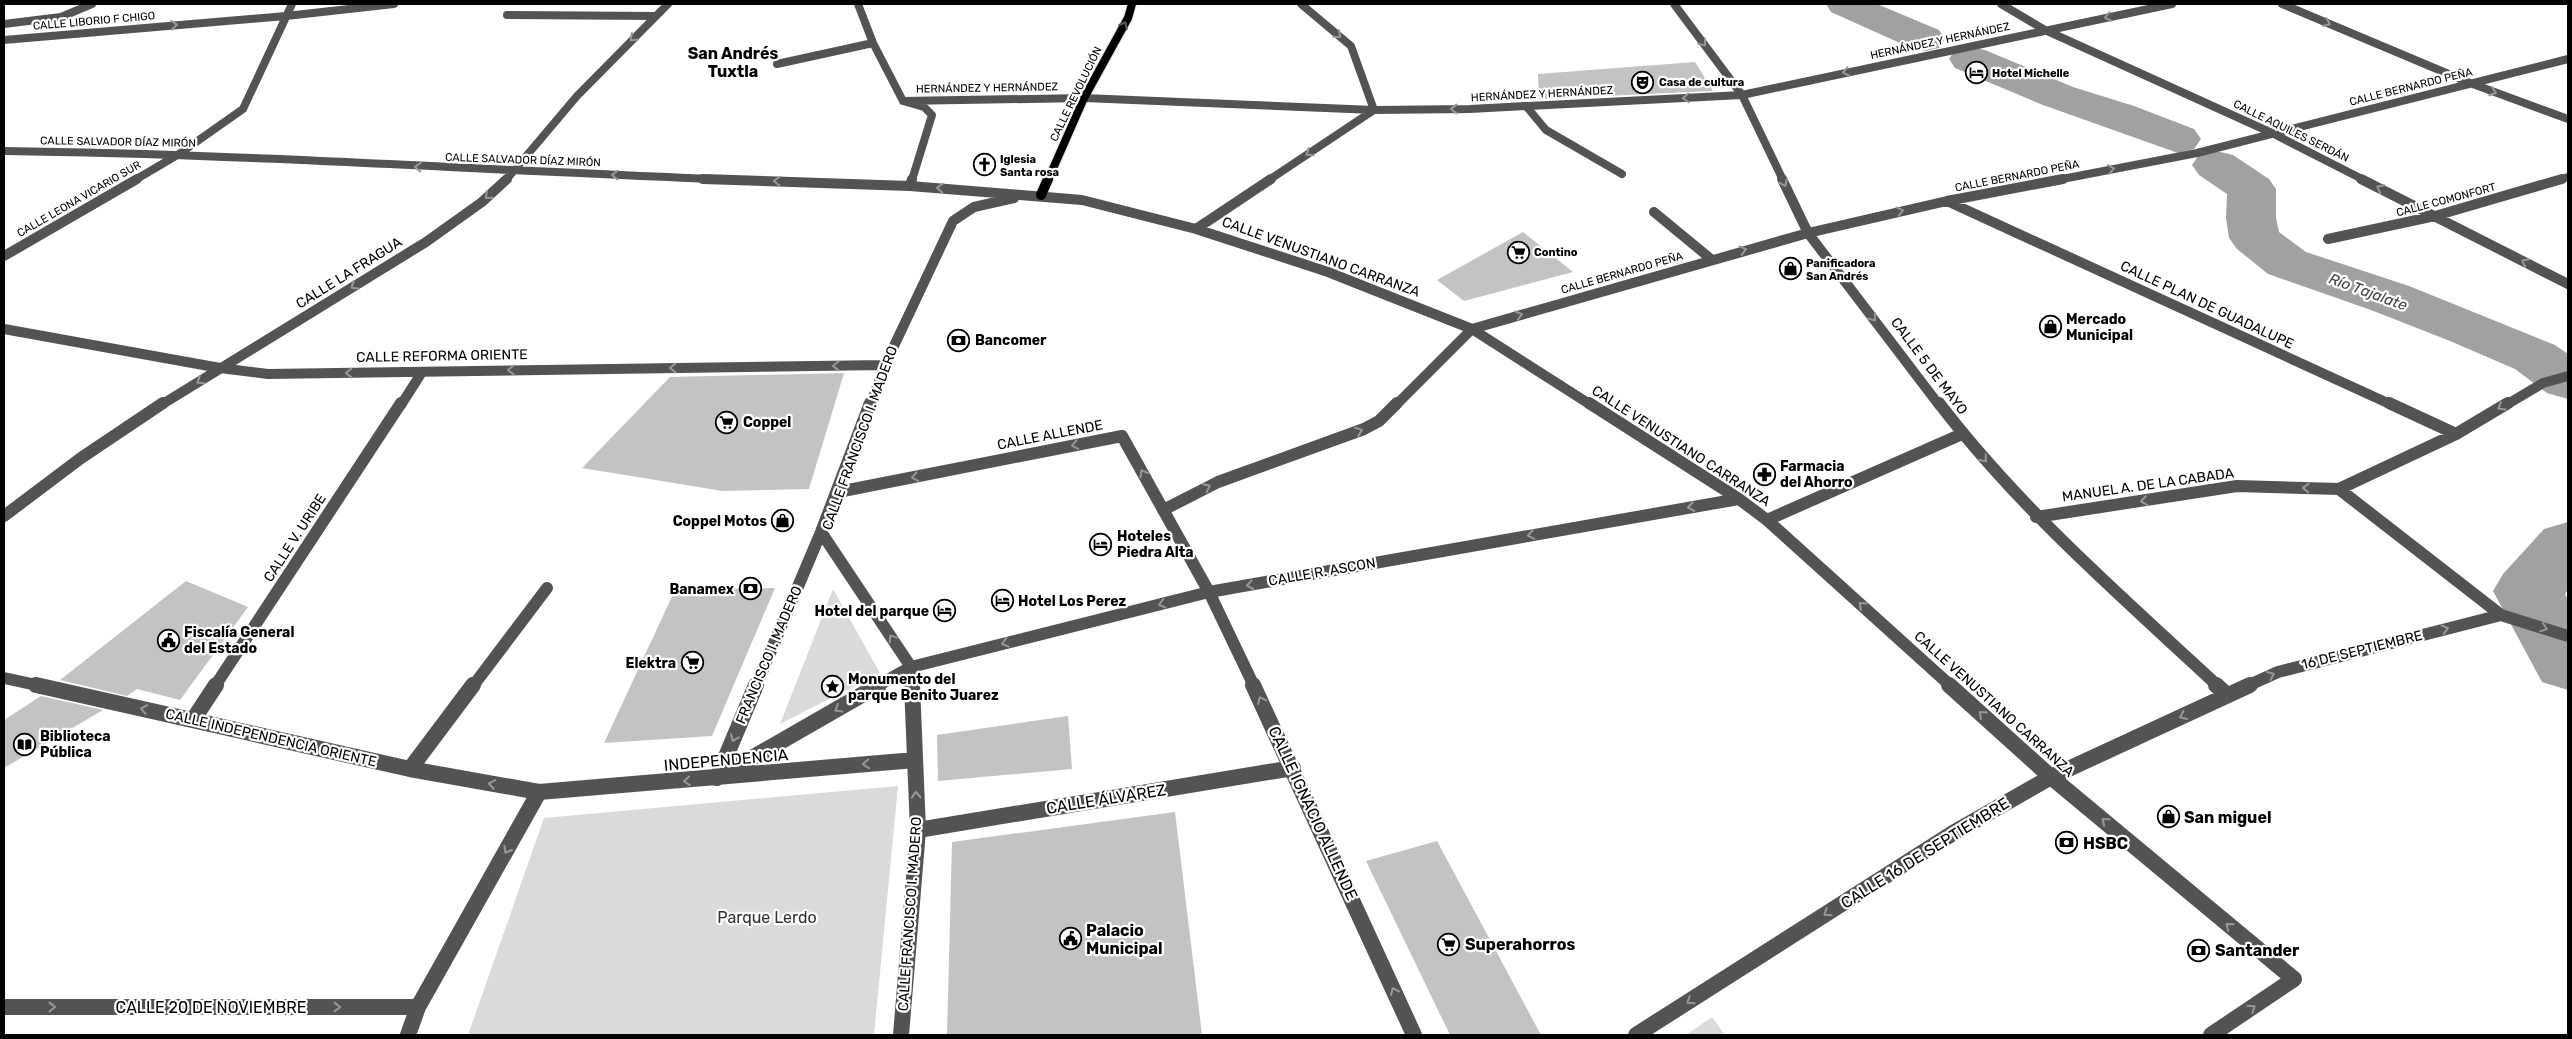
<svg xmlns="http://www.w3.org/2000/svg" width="2572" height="1039" viewBox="0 0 2572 1039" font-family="Rubik,sans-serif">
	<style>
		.green { fill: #dadada }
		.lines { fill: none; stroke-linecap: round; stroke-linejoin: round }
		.river { fill: #a1a1a1; fill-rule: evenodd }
		.building { fill: #c3c3c3 }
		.major-far1-casing { stroke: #dbdbdb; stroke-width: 10 }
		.major-casing { stroke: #dbdbdb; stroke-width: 12 }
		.minor-far3 { stroke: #535353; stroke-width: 8 }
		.minor-far2 { stroke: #535353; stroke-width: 10 }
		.minor-far1 { stroke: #535353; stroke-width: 12 }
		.minor { stroke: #535353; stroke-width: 16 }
		.major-far1 { stroke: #000; stroke-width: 8 }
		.major { stroke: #000; stroke-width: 10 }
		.oneway { stroke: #989898 }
		.oneway2 { stroke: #595959 }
		.labels { text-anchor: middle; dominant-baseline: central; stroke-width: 4.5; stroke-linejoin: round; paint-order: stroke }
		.far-street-label { font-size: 11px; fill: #000; stroke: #fff }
		.far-poi-label { font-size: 11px; font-weight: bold; fill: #000; stroke: #fff; text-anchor: start }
		.street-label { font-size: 14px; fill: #000; stroke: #fff }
		.poi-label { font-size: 14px; font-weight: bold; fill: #000; stroke: #fff; text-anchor: start }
		.water-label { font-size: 15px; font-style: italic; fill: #424242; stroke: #fff }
		.far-district-label { font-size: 16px; font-weight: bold; fill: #000; stroke: #fff }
		.near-street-label { font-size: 16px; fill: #000; stroke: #fff }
		.near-poi-label { font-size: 16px; font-weight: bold; fill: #000; stroke: #fff; text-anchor: start }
		.near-park-label { font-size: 16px; fill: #313131; stroke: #fff }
	</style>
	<rect width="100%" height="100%" fill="#fff"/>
	<path class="green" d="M 833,589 L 880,673 L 780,724 Z
		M 898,786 L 874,1035 L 468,1035 L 544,818 Z
		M 1712,1017 L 1725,1035 L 1686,1035 Z"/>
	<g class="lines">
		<path class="river" d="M 1826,4 L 1877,4 L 1939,30 L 1945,39 L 1939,48 L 1925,51 L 1911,48 L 1831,12 Z
			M 1970,47 L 1985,50 L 2073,87 L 2134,106 L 2194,129 L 2201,139 L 2194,149 L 2178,153 L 2043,105 L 1955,68 L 1949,59 L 1955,50 Z
			M 2216,151 L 2233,155 L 2269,179 L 2276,189 L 2276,218 L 2279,232 L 2306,252 L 2409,286 L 2555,345 L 2568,354 L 2568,399 L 2547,393 L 2515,369 L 2450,341 L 2371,310 L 2268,274 L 2237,249 L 2229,238 L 2226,218 L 2227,194 L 2199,175 L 2192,165 L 2199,155 Z
			M 2568,522 L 2568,590 L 2565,594 L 2568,600 L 2568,690 L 2542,682 L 2493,591 L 2503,574 L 2544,529 Z"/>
	</g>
	<path class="building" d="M 1695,62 L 1713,91 L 1539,99 L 1538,74 Z
		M 1523,232 L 1573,272 L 1464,301 L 1437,280 Z
		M 844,373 L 809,489 L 723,491 L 582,468 L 670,377 Z
		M 186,581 L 248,607 L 180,700 L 137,689 L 127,696 L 60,680 Z
		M 775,588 L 712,736 L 604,743 L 675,590 Z
		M 41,696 L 103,710 L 4,768 L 4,720 Z
		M 1068,716 L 1072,769 L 938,781 L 937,735 Z
		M 1175,812 L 1202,1035 L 947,1035 L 952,842 Z
		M 1437,841 L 1541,1035 L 1450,1035 L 1366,861 Z"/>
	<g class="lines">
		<defs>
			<path id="major-far1" d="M 1048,180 L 1084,98 L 1128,18 L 1132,4"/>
			<path id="major" d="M 1041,195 L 1048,179"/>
		</defs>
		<use href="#major-far1" class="major-far1-casing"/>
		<use href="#major" class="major-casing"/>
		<path class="minor-far3" d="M 858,4 L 873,43 L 903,101 L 924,107 L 932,115 L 912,180
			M 1674,4 L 1742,95 L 1783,180
			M 2001,4 L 2045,30 L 2272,133 L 2364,180
			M 2282,4 L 2470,83 L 2568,119
			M 507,15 L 656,16
			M 4,24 L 61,17 L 92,4
			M 4,40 L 286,16 L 394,4
			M 777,64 L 873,43
			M 903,101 L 1084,98 L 1374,110 L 1470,109 L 1742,95 L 2172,4
			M 1526,106 L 1546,130 L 1622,174
			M 4,151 C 249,154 493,171 738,180
			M 135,180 L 179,154 L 243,109 L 292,4
			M 506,180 L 577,96 L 668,4
			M 1269,180 L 1374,110 L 1351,46 L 1301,4
			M 2057,180 L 2197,153 L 2568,59
			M 2558,180 L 2568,177"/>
		<path class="minor-far2" d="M 703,179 L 910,186 L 1082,200 L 1196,229 L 1328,272 L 1472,329 L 1591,405
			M 1782,179 L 1808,233 L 1939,405
			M 2361,179 L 2568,284
			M 910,186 L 912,179
			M 1947,201 L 2392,405
			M 1654,212 L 1711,259
			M 1196,229 L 1271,179
			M 2328,239 L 2435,216 L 2562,179
			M 4,256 L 137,179
			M 4,329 L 220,368 L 268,374 L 885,365
			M 161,405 L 426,242 L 482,202 L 507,179
			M 401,405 L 422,372
			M 870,405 L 885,365 L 953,221 L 974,207 L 1014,198
			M 1396,405 L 1472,329 L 1808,233 L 1947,201 L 2063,179
			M 2506,405 L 2543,383 L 2568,376"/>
		<path class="minor-far1" d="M 1589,403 L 1739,499 L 1767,520 L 1951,686
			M 1939,403 C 2020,509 2121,596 2218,686
			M 2389,403 L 2456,434
			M 2339,489 L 2501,615 L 2568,636
			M 838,492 L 1122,436 L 1209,592 L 1254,686
			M 1163,510 L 1218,482 L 1364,429 L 1379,421 L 1397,403
			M 4,516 L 81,458 L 163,403
			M 2036,517 L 2237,486 L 2339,489 L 2456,434 L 2508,403
			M 1767,520 L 1962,434
			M 821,532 L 911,667 L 912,686
			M 4,678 L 41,686
			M 215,686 L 401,403
			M 473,686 L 547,588
			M 756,686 L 821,532 L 870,403
			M 877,686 L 911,667 L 1209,592 L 1739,499
			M 2247,686 L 2278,672 L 2501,615"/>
		<path class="minor" d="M 36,685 L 410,769 L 539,792 L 915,760
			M 1253,685 L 1414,1035
			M 1949,685 L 2051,777 L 2294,979 L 2211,1035
			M 2216,685 L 2227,695
			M 193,720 L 216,685
			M 410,769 L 473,685
			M 717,778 L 879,685
			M 717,778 L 756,685
			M 918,830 L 1293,768
			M 4,1007 L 418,1007
			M 408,1035 L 418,1007 L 539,792
			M 901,1035 L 918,830 L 912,685
			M 1636,1035 L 1953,833 L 2051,777 L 2250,685"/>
		<use href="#major-far1" class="major-far1"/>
		<use href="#major" class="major"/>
	</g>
	<defs><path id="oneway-chevron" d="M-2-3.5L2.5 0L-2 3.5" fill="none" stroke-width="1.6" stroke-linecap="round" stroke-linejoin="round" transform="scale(1.25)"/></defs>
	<g class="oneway">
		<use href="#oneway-chevron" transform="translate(2108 17) rotate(168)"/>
		<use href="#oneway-chevron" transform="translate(2327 23) rotate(23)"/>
		<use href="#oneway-chevron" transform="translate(174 25) rotate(-5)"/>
		<use href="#oneway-chevron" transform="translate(1338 35) rotate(40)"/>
		<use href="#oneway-chevron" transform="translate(633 38) rotate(137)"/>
		<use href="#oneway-chevron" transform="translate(1703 43) rotate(53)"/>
		<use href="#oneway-chevron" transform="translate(1846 72) rotate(168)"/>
		<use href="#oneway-chevron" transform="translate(2493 92) rotate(20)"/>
		<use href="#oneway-chevron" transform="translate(1686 98) rotate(177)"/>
		<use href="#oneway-chevron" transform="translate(1454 109) rotate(180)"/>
		<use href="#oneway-chevron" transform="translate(1309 153) rotate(146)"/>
		<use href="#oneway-chevron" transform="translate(418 167) rotate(-177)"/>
		<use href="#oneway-chevron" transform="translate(2111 169) rotate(-11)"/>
		<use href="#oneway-chevron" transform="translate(615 175) rotate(-178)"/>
		<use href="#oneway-chevron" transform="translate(777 181) rotate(-178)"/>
		<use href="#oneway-chevron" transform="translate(1784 183) rotate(64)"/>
		<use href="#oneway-chevron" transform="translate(940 188) rotate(-177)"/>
		<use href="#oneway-chevron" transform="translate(2380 188) rotate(-153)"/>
		<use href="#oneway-chevron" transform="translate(488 196) rotate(139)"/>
		<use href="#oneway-chevron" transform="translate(1900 211) rotate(-13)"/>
		<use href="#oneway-chevron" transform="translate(1743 250) rotate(-15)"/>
		<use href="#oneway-chevron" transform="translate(2525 262) rotate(-153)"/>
		<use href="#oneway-chevron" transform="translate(354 286) rotate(148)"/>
		<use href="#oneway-chevron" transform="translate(1519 315) rotate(-16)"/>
		<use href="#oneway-chevron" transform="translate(1873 318) rotate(53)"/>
		<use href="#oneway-chevron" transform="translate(836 366) rotate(179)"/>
		<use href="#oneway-chevron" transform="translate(673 368) rotate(179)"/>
		<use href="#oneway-chevron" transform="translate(511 370) rotate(179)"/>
		<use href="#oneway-chevron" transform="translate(349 373) rotate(179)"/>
		<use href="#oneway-chevron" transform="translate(200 381) rotate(147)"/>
		<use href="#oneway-chevron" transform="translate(2501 407) rotate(150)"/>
		<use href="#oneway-chevron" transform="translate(1359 431) rotate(-21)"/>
		<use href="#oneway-chevron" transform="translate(1075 445) rotate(169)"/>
		<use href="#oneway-chevron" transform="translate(1984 459) rotate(48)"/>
		<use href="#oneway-chevron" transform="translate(1143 473) rotate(-119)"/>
		<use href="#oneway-chevron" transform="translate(915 477) rotate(169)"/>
		<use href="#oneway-chevron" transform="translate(1207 487) rotate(-27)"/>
		<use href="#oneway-chevron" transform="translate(2306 488) rotate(-178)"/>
		<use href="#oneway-chevron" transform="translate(2144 501) rotate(171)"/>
		<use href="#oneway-chevron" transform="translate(1691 507) rotate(170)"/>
		<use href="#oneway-chevron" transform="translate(1531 535) rotate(170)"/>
		<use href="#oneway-chevron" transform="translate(1250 585) rotate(170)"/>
		<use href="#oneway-chevron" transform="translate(1162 604) rotate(166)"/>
		<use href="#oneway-chevron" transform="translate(1862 605) rotate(-138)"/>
		<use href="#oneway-chevron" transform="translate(2544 628) rotate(18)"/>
		<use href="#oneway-chevron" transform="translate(2445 629) rotate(-14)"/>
		<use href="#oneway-chevron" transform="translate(892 638) rotate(-124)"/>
		<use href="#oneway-chevron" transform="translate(1005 643) rotate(166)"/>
		<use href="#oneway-chevron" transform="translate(2271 675) rotate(-24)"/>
		<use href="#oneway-chevron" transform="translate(1261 700) rotate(-115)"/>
		<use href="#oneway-chevron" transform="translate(144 709) rotate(-168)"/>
		<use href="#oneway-chevron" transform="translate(838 709) rotate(150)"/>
		<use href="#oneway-chevron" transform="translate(1982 714) rotate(-138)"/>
		<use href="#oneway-chevron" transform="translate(2183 716) rotate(155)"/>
		<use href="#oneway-chevron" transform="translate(734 738) rotate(113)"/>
		<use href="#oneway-chevron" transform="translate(866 764) rotate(175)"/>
		<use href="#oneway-chevron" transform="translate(687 781) rotate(176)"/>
		<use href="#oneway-chevron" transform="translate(492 784) rotate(-170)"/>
		<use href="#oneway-chevron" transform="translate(916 795) rotate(-93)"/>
		<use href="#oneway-chevron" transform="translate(2105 821) rotate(-140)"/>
		<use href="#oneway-chevron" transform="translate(507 850) rotate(120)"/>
		<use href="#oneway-chevron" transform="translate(1827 913) rotate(147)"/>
		<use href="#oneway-chevron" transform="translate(2229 926) rotate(-140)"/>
		<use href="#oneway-chevron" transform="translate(1394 991) rotate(-114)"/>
		<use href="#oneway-chevron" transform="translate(1690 1001) rotate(147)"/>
		<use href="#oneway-chevron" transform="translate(52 1007)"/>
		<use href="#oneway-chevron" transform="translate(337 1007)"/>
		<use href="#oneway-chevron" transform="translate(2252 1008) rotate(-34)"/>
	</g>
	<use class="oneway2" href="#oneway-chevron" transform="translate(1124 25) rotate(-62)"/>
	<defs>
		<symbol id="hotel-ring" viewBox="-11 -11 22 22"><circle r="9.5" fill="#fff" stroke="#000" stroke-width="1.5"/><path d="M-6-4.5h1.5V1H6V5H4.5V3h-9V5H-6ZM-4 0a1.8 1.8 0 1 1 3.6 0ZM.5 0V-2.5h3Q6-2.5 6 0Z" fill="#000"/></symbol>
		<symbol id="theatre-ring" viewBox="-11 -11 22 22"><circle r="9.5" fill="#fff" stroke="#000" stroke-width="1.5"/><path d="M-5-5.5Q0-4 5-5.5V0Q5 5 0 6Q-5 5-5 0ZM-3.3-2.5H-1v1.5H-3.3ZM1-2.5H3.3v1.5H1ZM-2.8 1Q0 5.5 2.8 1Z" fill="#000"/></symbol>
		<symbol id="church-ring" viewBox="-11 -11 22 22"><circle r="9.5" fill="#fff" stroke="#000" stroke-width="1.5"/><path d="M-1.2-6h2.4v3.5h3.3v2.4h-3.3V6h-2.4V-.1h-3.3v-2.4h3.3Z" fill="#000"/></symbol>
		<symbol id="supermarket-ring" viewBox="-11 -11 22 22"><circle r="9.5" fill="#fff" stroke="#000" stroke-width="1.5"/><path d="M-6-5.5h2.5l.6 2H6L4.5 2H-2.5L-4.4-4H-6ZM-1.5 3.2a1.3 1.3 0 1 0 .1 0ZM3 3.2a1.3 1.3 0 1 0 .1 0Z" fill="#000"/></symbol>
		<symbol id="shop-ring" viewBox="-11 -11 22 22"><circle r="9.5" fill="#fff" stroke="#000" stroke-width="1.5"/><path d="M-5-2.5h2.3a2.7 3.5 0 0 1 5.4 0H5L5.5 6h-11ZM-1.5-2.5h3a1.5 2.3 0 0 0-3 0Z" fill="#000"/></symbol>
		<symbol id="bank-ring" viewBox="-11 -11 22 22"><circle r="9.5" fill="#fff" stroke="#000" stroke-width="1.5"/><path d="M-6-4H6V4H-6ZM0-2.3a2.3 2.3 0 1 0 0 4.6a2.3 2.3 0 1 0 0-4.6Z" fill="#000"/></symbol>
		<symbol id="pharmacy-ring" viewBox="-11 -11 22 22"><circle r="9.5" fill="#fff" stroke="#000" stroke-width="1.5"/><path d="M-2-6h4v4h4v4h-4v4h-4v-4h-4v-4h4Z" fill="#000"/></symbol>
		<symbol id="civic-ring" viewBox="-11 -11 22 22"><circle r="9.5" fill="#fff" stroke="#000" stroke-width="1.5"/><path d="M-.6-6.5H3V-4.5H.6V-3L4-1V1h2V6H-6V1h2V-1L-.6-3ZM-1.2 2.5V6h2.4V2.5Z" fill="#000"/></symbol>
		<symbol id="sight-ring" viewBox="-11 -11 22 22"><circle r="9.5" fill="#fff" stroke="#000" stroke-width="1.5"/><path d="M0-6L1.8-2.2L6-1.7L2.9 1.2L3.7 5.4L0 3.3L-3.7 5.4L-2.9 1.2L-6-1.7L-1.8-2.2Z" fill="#000"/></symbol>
		<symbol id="library-ring" viewBox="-11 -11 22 22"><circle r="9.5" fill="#fff" stroke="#000" stroke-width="1.5"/><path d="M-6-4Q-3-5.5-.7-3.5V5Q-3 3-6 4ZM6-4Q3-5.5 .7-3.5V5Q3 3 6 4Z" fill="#000"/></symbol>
	</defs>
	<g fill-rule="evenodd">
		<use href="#hotel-ring" x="1964" y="60" width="25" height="25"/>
		<use href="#theatre-ring" x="1630" y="70" width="25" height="25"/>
		<use href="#church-ring" x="972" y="152" width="25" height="25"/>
		<use href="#supermarket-ring" x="1506" y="240" width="25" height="25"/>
		<use href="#shop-ring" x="1778" y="256" width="25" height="25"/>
		<use href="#shop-ring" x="2038" y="314" width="25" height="25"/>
		<use href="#bank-ring" x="946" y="328" width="25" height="25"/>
		<use href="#supermarket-ring" x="714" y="410" width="25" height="25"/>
		<use href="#pharmacy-ring" x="1752" y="462" width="25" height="25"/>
		<use href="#shop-ring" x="770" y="508" width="25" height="25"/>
		<use href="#hotel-ring" x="1088" y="532" width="25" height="25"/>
		<use href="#bank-ring" x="738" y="576" width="25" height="25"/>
		<use href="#hotel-ring" x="990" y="588" width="25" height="25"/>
		<use href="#hotel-ring" x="932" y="598" width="25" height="25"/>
		<use href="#civic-ring" x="156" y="628" width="25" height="25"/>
		<use href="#supermarket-ring" x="680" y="650" width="25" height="25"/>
		<use href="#sight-ring" x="820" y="674" width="25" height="25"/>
		<use href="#library-ring" x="12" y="732" width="25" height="25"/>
		<use href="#shop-ring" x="2156" y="804" width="25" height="25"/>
		<use href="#bank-ring" x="2054" y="830" width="25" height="25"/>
		<use href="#civic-ring" x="1058" y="926" width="25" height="25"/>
		<use href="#supermarket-ring" x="1436" y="932" width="25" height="25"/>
		<use href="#bank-ring" x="2186" y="938" width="25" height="25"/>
	</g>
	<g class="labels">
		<g class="far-street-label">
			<text transform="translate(94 21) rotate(-5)">CALLE LIBORIO F CHIGO</text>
			<text transform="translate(1940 41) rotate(-12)">HERNÁNDEZ Y HERNÁNDEZ</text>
			<text transform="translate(2411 87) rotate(-14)">CALLE BERNARDO PEÑA</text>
			<text transform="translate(987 88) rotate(-1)">HERNÁNDEZ Y HERNÁNDEZ</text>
			<text transform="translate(1076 94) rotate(-64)">CALLE REVOLUCIÓN</text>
			<text transform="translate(1542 94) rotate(-3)">HERNÁNDEZ Y HERNÁNDEZ</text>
			<text transform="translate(2291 131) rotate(26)">CALLE AQUILES SERDÁN</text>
			<text transform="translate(118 142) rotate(1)">CALLE SALVADOR DÍAZ MIRÓN</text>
			<text transform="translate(523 160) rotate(2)">CALLE SALVADOR DÍAZ MIRÓN</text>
			<text transform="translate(2017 176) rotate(-11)">CALLE BERNARDO PEÑA</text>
			<text transform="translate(79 199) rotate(-30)">CALLE LEONA VICARIO SUR</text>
			<text transform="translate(2446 200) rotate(-15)">CALLE COMONFORT</text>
			<text transform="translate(1622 273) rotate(-16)">CALLE BERNARDO PEÑA</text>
		</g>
		<g class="far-poi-label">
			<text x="1992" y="73">Hotel Michelle</text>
			<text x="1659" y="82">Casa de cultura</text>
			<text x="1000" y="159">Iglesia<tspan x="1000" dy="13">Santa rosa</tspan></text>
			<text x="1534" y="252">Contino</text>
			<text x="1806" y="263">Panificadora<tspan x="1806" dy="13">San Andrés</tspan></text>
		</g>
		<g class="street-label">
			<text transform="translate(1321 257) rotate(20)">CALLE VENUSTIANO CARRANZA</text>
			<text transform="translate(349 273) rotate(-32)">CALLE LA FRAGUA</text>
			<text transform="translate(2207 305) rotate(25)">CALLE PLAN DE GUADALUPE</text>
			<text transform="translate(442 356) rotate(-1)">CALLE REFORMA ORIENTE</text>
			<text transform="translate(1929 366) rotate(53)">CALLE 5 DE MAYO</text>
			<text transform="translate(1050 435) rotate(-11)">CALLE ALLENDE</text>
			<text transform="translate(860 438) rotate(-70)">CALLE FRANCISCO I. MADERO</text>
			<text transform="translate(1681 446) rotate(33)">CALLE VENUSTIANO CARRANZA</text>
			<text transform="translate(2148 485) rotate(-8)">MANUEL A. DE LA CABADA</text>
			<text transform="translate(295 538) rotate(-57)">CALLE V. URIBE</text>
			<text transform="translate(1322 572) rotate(-10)">CALLE R. ASCON</text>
			<text transform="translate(2362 650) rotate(-14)">16 DE SEPTIEMBRE</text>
			<text transform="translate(769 655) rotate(-67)">FRANCISCO I. MADERO</text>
			<text transform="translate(1994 704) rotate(42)">CALLE VENUSTIANO CARRANZA</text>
			<text transform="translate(271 738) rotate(13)">CALLE INDEPENDENCIA ORIENTE</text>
			<text transform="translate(910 914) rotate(-86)">CALLE FRANCISCO I. MADERO</text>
		</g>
		<g class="poi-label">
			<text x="2066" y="319">Mercado<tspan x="2066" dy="16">Municipal</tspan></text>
			<text x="975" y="340">Bancomer</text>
			<text x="743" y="422">Coppel</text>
			<text x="1780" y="466">Farmacia<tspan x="1780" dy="16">del Ahorro</tspan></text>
			<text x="767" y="521" text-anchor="end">Coppel Motos</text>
			<text x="1117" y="536">Hoteles<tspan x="1117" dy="16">Piedra Alta</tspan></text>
			<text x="734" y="589" text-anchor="end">Banamex</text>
			<text x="1018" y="601">Hotel Los Perez</text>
			<text x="929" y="611" text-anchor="end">Hotel del parque</text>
			<text x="184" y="632">Fiscalía General<tspan x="184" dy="16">del Estado</tspan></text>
			<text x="676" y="663" text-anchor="end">Elektra</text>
			<text x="848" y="679">Monumento del<tspan x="848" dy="16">parque Benito Juarez</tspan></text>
			<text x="40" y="736">Biblioteca<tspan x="40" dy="16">Pública</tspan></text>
		</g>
		<g class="water-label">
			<text transform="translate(2368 292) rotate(20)">Río Tajalate</text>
		</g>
		<g class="far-district-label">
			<text x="733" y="53">San Andrés<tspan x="733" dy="18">Tuxtla</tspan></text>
		</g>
		<g class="near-street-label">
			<text transform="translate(726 760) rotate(-5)">INDEPENDENCIA</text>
			<text transform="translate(1106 799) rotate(-9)">CALLE ÁLVAREZ</text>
			<text transform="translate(1313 813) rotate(65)">CALLE IGNACIO ALLENDE</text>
			<text transform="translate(1925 853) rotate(-32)">CALLE 16 DE SEPTIEMBRE</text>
			<text x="211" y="1007">CALLE 20 DE NOVIEMBRE</text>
		</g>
		<g class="near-poi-label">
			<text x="2184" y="817">San miguel</text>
			<text x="2083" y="843">HSBC</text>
			<text x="1086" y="930">Palacio<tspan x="1086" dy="18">Municipal</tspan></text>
			<text x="1465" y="944">Superahorros</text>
			<text x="2215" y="950">Santander</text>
		</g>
		<g class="near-park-label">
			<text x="767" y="917">Parque Lerdo</text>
		</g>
	</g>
	<rect width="2572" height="1039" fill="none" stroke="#000000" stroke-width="10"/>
</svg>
